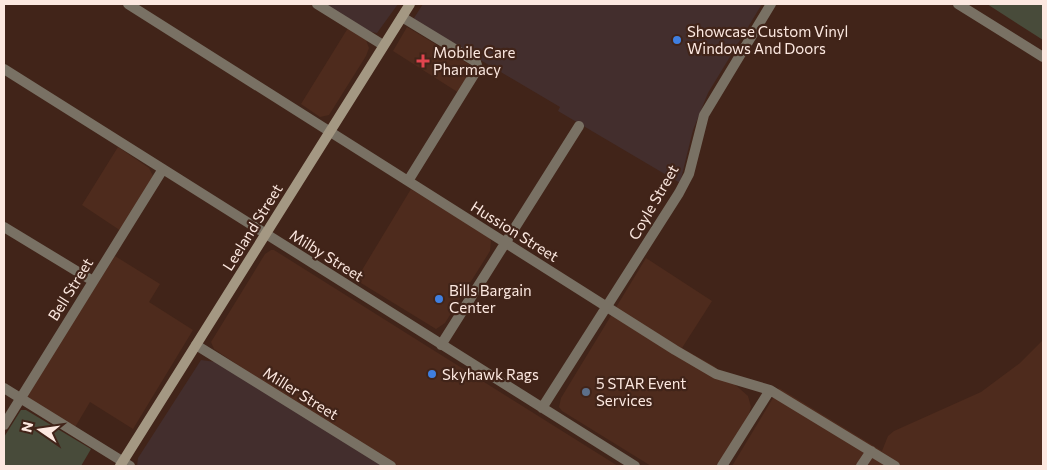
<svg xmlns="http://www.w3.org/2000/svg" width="1047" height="470" viewBox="0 0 1047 470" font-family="Commissioner,sans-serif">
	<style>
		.built { fill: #4e2b1d }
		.industrial { fill: #432e2d }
		.green { fill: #484b3a }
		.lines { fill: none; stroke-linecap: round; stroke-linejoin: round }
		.minor { stroke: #797164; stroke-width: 10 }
		.tertiary { stroke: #797164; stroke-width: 10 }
		.secondary { stroke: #a49883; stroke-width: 10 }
		.shop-dot { fill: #3f7fe0; stroke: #412419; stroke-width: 2 }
		.health-dot { fill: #e0444e; stroke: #412419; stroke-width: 2 }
		.service-dot { fill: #5c6f8a; stroke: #412419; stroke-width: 2 }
		.labels { text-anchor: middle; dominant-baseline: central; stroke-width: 4.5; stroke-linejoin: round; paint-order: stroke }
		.poi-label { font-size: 15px; fill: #fce8e0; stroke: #412419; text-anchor: start }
		.street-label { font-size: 15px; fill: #fce8e0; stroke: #412419 }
	</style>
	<rect width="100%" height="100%" fill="#412419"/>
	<path class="built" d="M 407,27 L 472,66 L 459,93 L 393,51 Z
		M 348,28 L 366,40 L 369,48 L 366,56 L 329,115 L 320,117 L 301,104 Z
		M 118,147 L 149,168 L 153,176 L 121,231 L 82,205 Z
		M 411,189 L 489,237 L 491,241 L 490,251 L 445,323 L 436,329 L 356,280 Z
		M 271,250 L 274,250 L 618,466 L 398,466 L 260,380 L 214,349 L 211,342 L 265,254 Z
		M 115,256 L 160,284 L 149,302 L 193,330 L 133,429 L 90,402 L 74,429 L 28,397 L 28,393 Z
		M 646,258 L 712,301 L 682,348 L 714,366 L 748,396 L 751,407 L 748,417 L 718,466 L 651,466 L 562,411 L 559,407 L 561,398 Z
		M 1043,340 L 1043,466 L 732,466 L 779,388 L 882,451 L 888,436 L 894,431 L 981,392 L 1020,363 Z"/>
	<path class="industrial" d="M 324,4 L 398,4 L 377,33 L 371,32 Z
		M 423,4 L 762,4 L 708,93 L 693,130 L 680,183 L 558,111 L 560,107 L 416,22 L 414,18 Z
		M 201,360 L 216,362 L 384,466 L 137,466 L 138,458 Z"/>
	<path class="green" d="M 987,4 L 1043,4 L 1043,40 Z
		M 21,410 L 26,410 L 91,449 L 81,466 L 4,465 L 4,437 Z"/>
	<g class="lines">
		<path class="minor" d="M 128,4 L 675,350 L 716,374 L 770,390 L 895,466
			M 317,4 L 383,45
			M 402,17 L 476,62 L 478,68 L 408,181
			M 4,69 L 635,466
			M 4,227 L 93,281
			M 196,345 L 391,466
			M 441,345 L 579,126
			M 4,388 L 130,466
			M 542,408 L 679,193 L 689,174 L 704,115 L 771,4
			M 4,425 L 163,169
			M 722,466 L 770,390
			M 861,466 L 871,451"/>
		<path class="tertiary" d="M 958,4 L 1043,57"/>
		<path class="secondary" d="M 120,466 L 410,4"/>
	</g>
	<g class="shop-dot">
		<circle cx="677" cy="40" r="5"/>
		<circle cx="439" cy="299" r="5"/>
		<circle cx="432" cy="374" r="5"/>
	</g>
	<path class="health-dot" d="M420.5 53.5h5v5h5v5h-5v5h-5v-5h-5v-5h5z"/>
	<circle class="service-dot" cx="586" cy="392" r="5"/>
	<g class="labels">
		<g class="poi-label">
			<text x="687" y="31">Showcase Custom Vinyl<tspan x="687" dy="17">Windows And Doors</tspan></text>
			<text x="433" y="52">Mobile Care<tspan x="433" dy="17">Pharmacy</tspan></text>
			<text x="449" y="290">Bills Bargain<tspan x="449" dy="17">Center</tspan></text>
			<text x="442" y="374">Skyhawk Rags</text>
			<text x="596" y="383">5 STAR Event<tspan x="596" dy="17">Services</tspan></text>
		</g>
		<g class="street-label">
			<text transform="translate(653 202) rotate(-60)">Coyle Street</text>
			<text transform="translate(252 227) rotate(-58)">Leeland Street</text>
			<text transform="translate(515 231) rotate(32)">Hussion Street</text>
			<text transform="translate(327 255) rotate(32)">Milby Street</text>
			<text transform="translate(70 289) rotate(-58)">Bell Street</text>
			<text transform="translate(301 393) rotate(32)">Miller Street</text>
		</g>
	</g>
	<rect width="1047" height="470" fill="none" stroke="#fce8e0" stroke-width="10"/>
	<g transform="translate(40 430) rotate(283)" stroke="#412419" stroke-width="4" paint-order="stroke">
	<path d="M0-4L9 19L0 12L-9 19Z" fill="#fce8e0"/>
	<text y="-8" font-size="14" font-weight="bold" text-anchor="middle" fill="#fce8e0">N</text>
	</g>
</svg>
